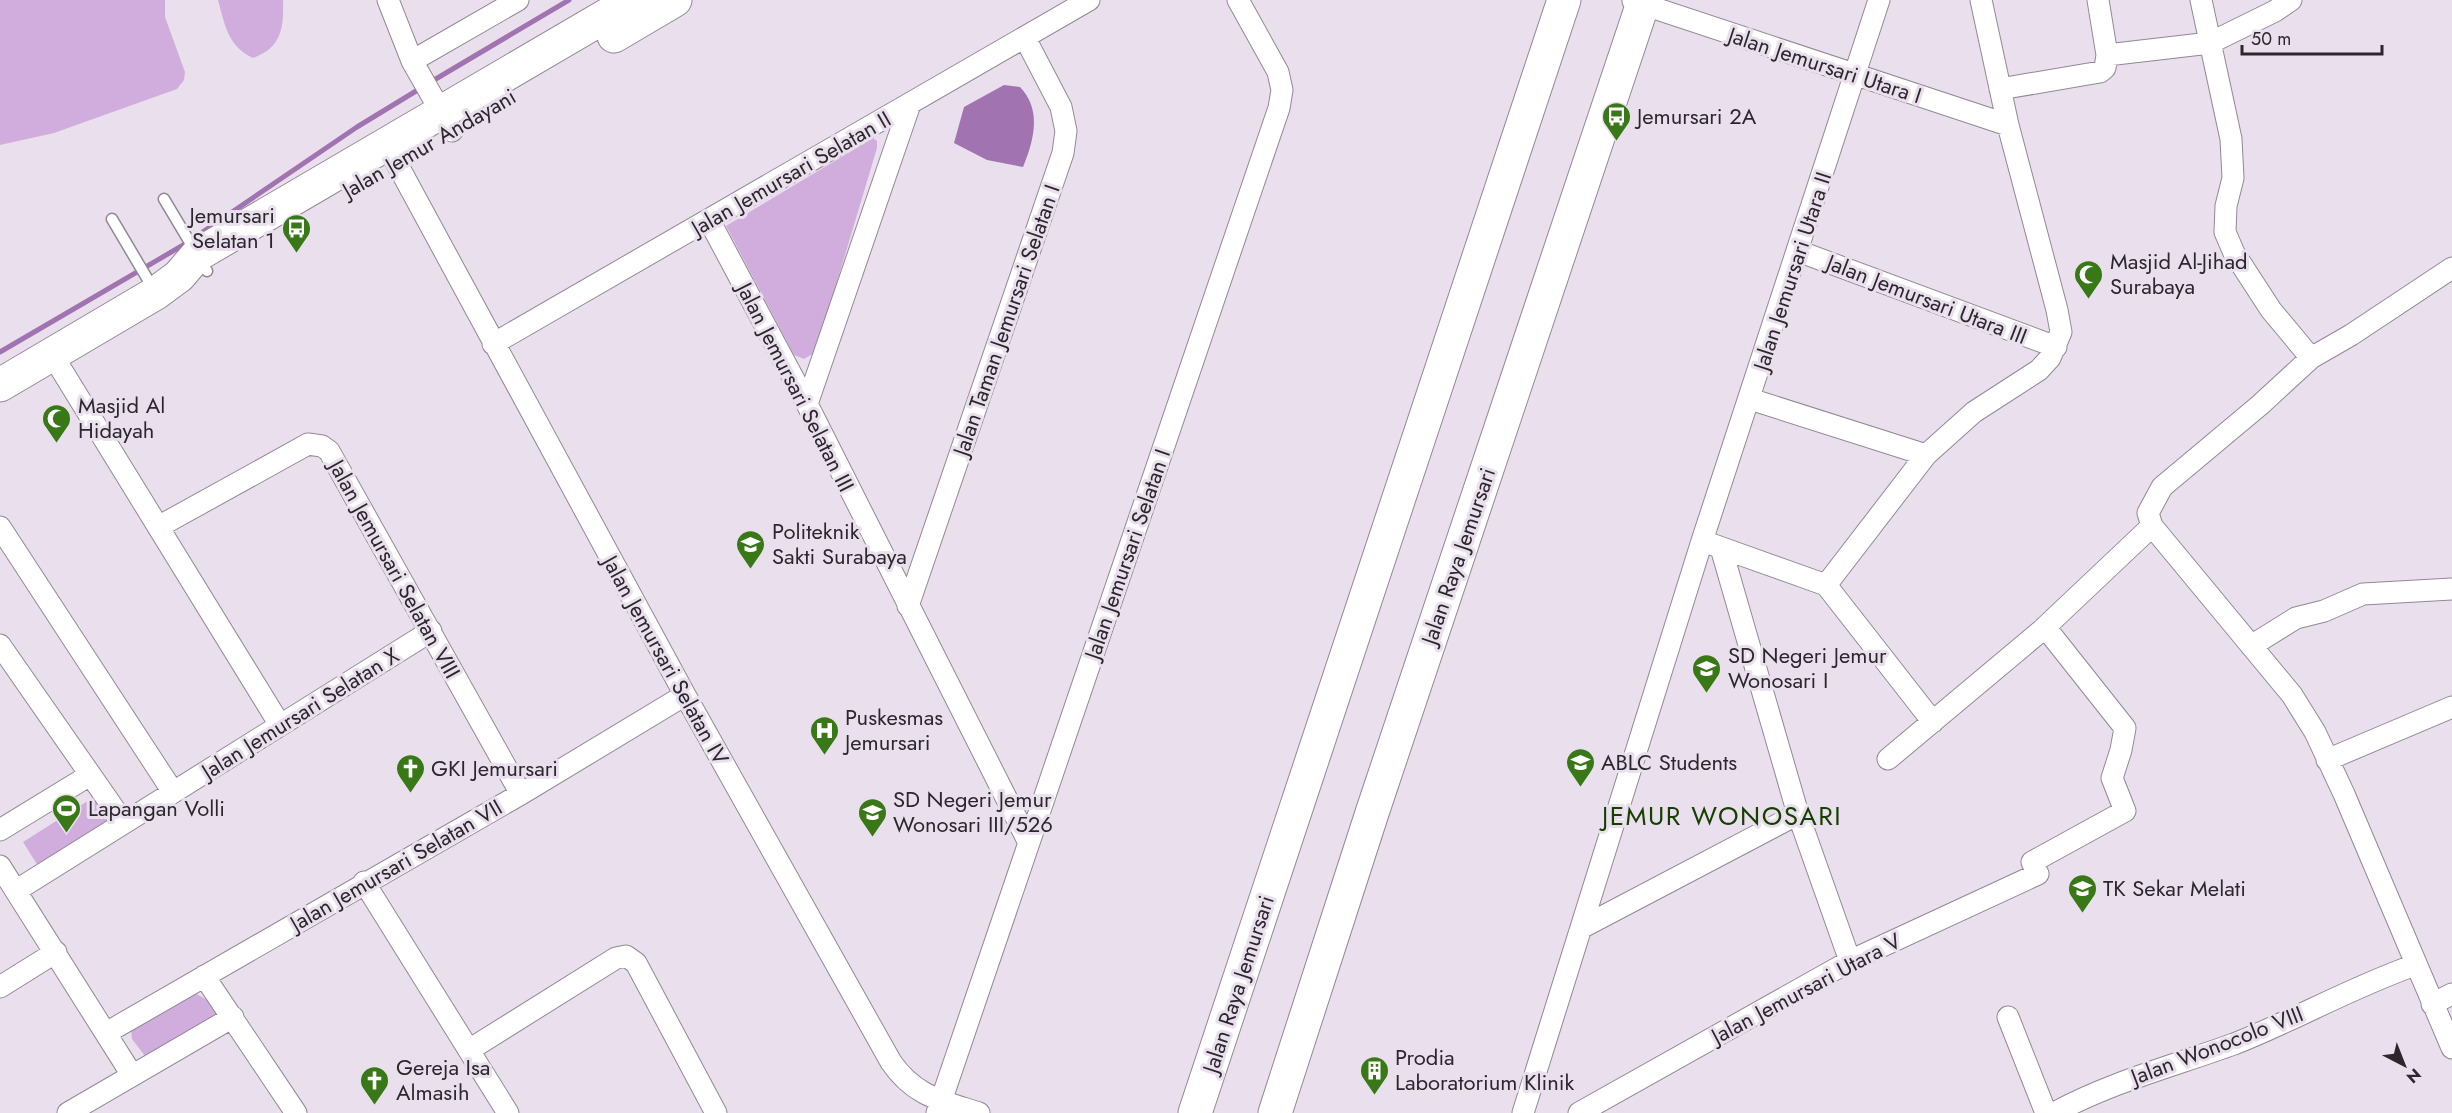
<svg xmlns="http://www.w3.org/2000/svg" width="2452" height="1113" viewBox="0 0 2452 1113" font-family="Jost,sans-serif">
	<style>
		.green { fill: #d1addd }
		.water { fill: #a173b1 }
		.lines { fill: none; stroke-linecap: round; stroke-linejoin: round }
		.stream { stroke: #a173b1; stroke-width: 5 }
		.lane-casing { stroke: #928895; stroke-width: 13 }
		.street-casing { stroke: #928895; stroke-width: 23 }
		.primary-casing { stroke: #928895; stroke-width: 35 }
		.lane { stroke: #fff; stroke-width: 10 }
		.street { stroke: #fff; stroke-width: 21 }
		.primary { stroke: #fff; stroke-width: 33 }
		.labels { text-anchor: middle; dominant-baseline: central; stroke-width: 6; stroke-linejoin: round; paint-order: stroke }
		.street-label { font-size: 22px; fill: #2b272c; stroke: #eae0ed }
		.poi-label { font-size: 22px; fill: #2b272c; stroke: #eae0ed; text-anchor: start }
		.quarter-label { font-size: 26px; letter-spacing: 1.5px; fill: #174000; stroke: #eae0ed }
	</style>
	<rect width="100%" height="100%" fill="#eae0ed"/>
	<path class="green" d="M 0,0 L 165,0 L 165,17 L 185,72 L 184,80 L 177,89 L 54,133 L 0,145 Z
		M 218,0 L 283,0 C 284,29 281,48 253,58 C 228,46 225,26 218,0 Z
		M 873,138 L 877,141 L 877,148 L 816,352 L 804,359 L 794,355 L 726,226 Z
		M 94,797 L 110,824 L 40,869 L 23,842 Z
		M 195,993 L 214,1004 L 221,1014 L 148,1060 L 132,1039 L 131,1031 Z"/>
	<path class="water" d="M 1004,85 L 1020,87 C 1042,110 1034,140 1023,167 L 987,160 L 954,143 L 964,107 Z"/>
	<g class="lines">
		<path class="stream" d="M 429,83 L 569,0
			M 0,352 L 185,244 L 357,127 L 421,88"/>
		<defs>
			<path id="lane" d="M 164,199 L 207,271
				M 112,219 L 154,290"/>
			<path id="street" d="M 388,0 L 412,61 L 452,131
				M 2098,0 L 2107,55 L 2210,43 L 2275,11 L 2291,0
				M 2201,0 L 2231,139 L 2233,178 L 2226,206 L 2225,232 L 2234,253 L 2271,310 L 2311,358
				M 1633,1 L 2008,125
				M 412,61 L 518,0
				M 2000,89 L 2100,72 L 2105,68 L 2107,55
				M 396,162 L 685,695 L 891,1062 C 914,1096 942,1101 979,1113
				M 709,220 L 807,404 L 1029,843
				M 1798,251 L 2056,347
				M 2452,268 L 2351,335 L 2311,358 L 2260,405 L 2162,487 L 2148,513 L 2152,526 L 2292,695 L 2315,732 L 2344,794 L 2452,1048
				M 493,344 L 1089,0
				M 53,356 L 280,725
				M 1750,399 L 1926,455
				M 807,404 L 910,104
				M 0,527 L 173,792
				M 158,527 L 308,444 L 322,446 L 329,451 L 521,794
				M 1711,544 L 1826,585
				M 1721,548 L 1798,814 L 1850,961
				M 1826,585 L 1926,455 L 1974,412 L 2039,370 L 2050,358 L 2061,332 L 2057,310 L 2008,125 L 1981,0
				M 1826,585 L 1933,722
				M 908,606 L 1063,153 L 1066,131 L 1061,107 L 1025,38
				M 0,645 L 124,823
				M 2251,646 L 2296,618 L 2324,611 L 2363,594 L 2452,589
				M 1888,759 L 2042,630 L 2152,526
				M 2327,760 L 2452,707
				M 0,830 L 90,775
				M 0,866 L 132,1075
				M 364,882 L 508,1113
				M 17,890 L 431,631
				M 1581,928 L 1798,814
				M 204,976 L 296,1113
				M 0,987 L 56,952
				M 2432,1004 L 2452,994
				M 2008,1017 L 2046,1113
				M 106,1033 L 521,794 L 685,695
				M 469,1050 L 616,958 L 626,956 L 636,963 L 716,1113
				M 68,1113 L 233,1017
				M 937,1113 L 1279,108 L 1282,90 L 1278,72 L 1238,0
				M 1523,1113 L 1702,541 L 1879,0
				M 1579,1113 L 1850,961 L 2038,874 L 2032,862 L 2125,811 L 2112,778 L 2121,750 L 2125,728 L 2045,627
				M 2054,1113 C 2111,1082 2173,1066 2234,1044 C 2295,1020 2352,987 2415,965"/>
			<path id="primary" d="M 614,36 L 675,0
				M 0,385 L 156,293 L 179,276 L 197,255 L 633,0
				M 1195,1113 L 1564,0
				M 1275,1113 L 1372,813 L 1644,0"/>
		</defs>
		<use href="#lane" class="lane-casing"/>
		<use href="#street" class="street-casing"/>
		<use href="#primary" class="primary-casing"/>
		<use href="#lane" class="lane"/>
		<use href="#street" class="street"/>
		<use href="#primary" class="primary"/>
	</g>
	<defs>
		<symbol id="bus-pin" viewBox="-11 -11 22 30"><path d="M0 17L-7.5 6A9.5 9.5 0 1 1 7.5 6Z" fill="#387816" stroke="#eae0ed"/><path d="M-5-6H5V4H4V6H2V4H-2V6H-4V4H-5ZM-3.5-4V0h7V-4ZM-3.5 1.2v1.5H-2V1.2ZM2 1.2v1.5H3.5V1.2Z" fill="#fff"/></symbol>
		<symbol id="mosque-pin" viewBox="-11 -11 22 30"><path d="M0 17L-7.5 6A9.5 9.5 0 1 1 7.5 6Z" fill="#387816" stroke="#eae0ed"/><path d="M3.5-4.9A6 6 0 1 0 3.5 4.9A5 5 0 1 1 3.5-4.9Z" fill="#fff"/></symbol>
		<symbol id="university-pin" viewBox="-11 -11 22 30"><path d="M0 17L-7.5 6A9.5 9.5 0 1 1 7.5 6Z" fill="#387816" stroke="#eae0ed"/><path d="M0-5L7-2L0 1L-7-2ZM-4 1L0 2.5L4 1V4Q0 6-4 4Z" fill="#fff"/></symbol>
		<symbol id="school-pin" viewBox="-11 -11 22 30"><path d="M0 17L-7.5 6A9.5 9.5 0 1 1 7.5 6Z" fill="#387816" stroke="#eae0ed"/><path d="M0-5L7-2L0 1L-7-2ZM-4 1L0 2.5L4 1V4Q0 6-4 4Z" fill="#fff"/></symbol>
		<symbol id="hospital-pin" viewBox="-11 -11 22 30"><path d="M0 17L-7.5 6A9.5 9.5 0 1 1 7.5 6Z" fill="#387816" stroke="#eae0ed"/><path d="M-5-5h3v3.5h4V-5h3V5h-3V1.5h-4V5h-3Z" fill="#fff"/></symbol>
		<symbol id="church-pin" viewBox="-11 -11 22 30"><path d="M0 17L-7.5 6A9.5 9.5 0 1 1 7.5 6Z" fill="#387816" stroke="#eae0ed"/><path d="M-1.2-6h2.4v3.5h3.3v2.4h-3.3V6h-2.4V-.1h-3.3v-2.4h3.3Z" fill="#fff"/></symbol>
		<symbol id="stadium-pin" viewBox="-11 -11 22 30"><path d="M0 17L-7.5 6A9.5 9.5 0 1 1 7.5 6Z" fill="#387816" stroke="#eae0ed"/><path d="M0-5a6.5 5 0 1 0 0 10a6.5 5 0 1 0 0-10ZM-3.5-1.8h7v3.6h-7Z" fill="#fff"/></symbol>
		<symbol id="building-pin" viewBox="-11 -11 22 30"><path d="M0 17L-7.5 6A9.5 9.5 0 1 1 7.5 6Z" fill="#387816" stroke="#eae0ed"/><path d="M-4-6H4V6H1V3H-1V6H-4ZM-2.5-4.3h1.7v1.8h-1.7ZM.8-4.3h1.7v1.8H.8ZM-2.5-1h1.7V.8h-1.7ZM.8-1h1.7V.8H.8Z" fill="#fff"/></symbol>
	</defs>
	<g fill-rule="evenodd">
		<use href="#bus-pin" x="1600" y="100" width="33" height="45"/>
		<use href="#bus-pin" x="280" y="212" width="33" height="45"/>
		<use href="#mosque-pin" x="2072" y="258" width="33" height="45"/>
		<use href="#mosque-pin" x="40" y="402" width="33" height="45"/>
		<use href="#university-pin" x="734" y="528" width="33" height="45"/>
		<use href="#school-pin" x="1690" y="652" width="33" height="45"/>
		<use href="#hospital-pin" x="808" y="714" width="33" height="45"/>
		<use href="#school-pin" x="1564" y="746" width="33" height="45"/>
		<use href="#church-pin" x="394" y="752" width="33" height="45"/>
		<use href="#stadium-pin" x="50" y="792" width="33" height="45"/>
		<use href="#school-pin" x="856" y="796" width="33" height="45"/>
		<use href="#school-pin" x="2066" y="872" width="33" height="45"/>
		<use href="#building-pin" x="1358" y="1054" width="33" height="45"/>
		<use href="#church-pin" x="358" y="1064" width="33" height="45"/>
	</g>
	<g class="labels">
		<g class="street-label">
			<text transform="translate(1825 65) rotate(18)">Jalan Jemursari Utara I</text>
			<text transform="translate(429 143) rotate(-30)">Jalan Jemur Andayani</text>
			<text transform="translate(791 173) rotate(-30)">Jalan Jemursari Selatan II</text>
			<text transform="translate(1792 271) rotate(-72)">Jalan Jemursari Utara II</text>
			<text transform="translate(1927 299) rotate(21)">Jalan Jemursari Utara III</text>
			<text transform="translate(1006 320) rotate(-71)">Jalan Taman Jemursari Selatan I</text>
			<text transform="translate(796 387) rotate(63)">Jalan Jemursari Selatan III</text>
			<text transform="translate(1127 554) rotate(-71)">Jalan Jemursari Selatan I</text>
			<text transform="translate(1458 556) rotate(-71)">Jalan Raya Jemursari</text>
			<text transform="translate(395 569) rotate(61)">Jalan Jemursari Selatan VIII</text>
			<text transform="translate(666 660) rotate(61)">Jalan Jemursari Selatan IV</text>
			<text transform="translate(300 713) rotate(-32)">Jalan Jemursari Selatan X</text>
			<text transform="translate(396 865) rotate(-30)">Jalan Jemursari Selatan VII</text>
			<text transform="translate(1238 984) rotate(-72)">Jalan Raya Jemursari</text>
			<text transform="translate(1806 988) rotate(-28)">Jalan Jemursari Utara V</text>
			<text transform="translate(2217 1045) rotate(-21)">Jalan Wonocolo VIII</text>
		</g>
		<g class="poi-label">
			<text x="1637" y="116">Jemursari 2A</text>
			<text x="275" y="215" text-anchor="end">Jemursari<tspan x="275" dy="25">Selatan 1</tspan></text>
			<text x="2110" y="261">Masjid Al-Jihad<tspan x="2110" dy="25">Surabaya</tspan></text>
			<text x="78" y="405">Masjid Al<tspan x="78" dy="25">Hidayah</tspan></text>
			<text x="772" y="531">Politeknik<tspan x="772" dy="25">Sakti Surabaya</tspan></text>
			<text x="1728" y="655">SD Negeri Jemur<tspan x="1728" dy="25">Wonosari I</tspan></text>
			<text x="845" y="717">Puskesmas<tspan x="845" dy="25">Jemursari</tspan></text>
			<text x="1601" y="762">ABLC Students</text>
			<text x="431" y="768">GKI Jemursari</text>
			<text x="893" y="799">SD Negeri Jemur<tspan x="893" dy="25">Wonosari III/526</tspan></text>
			<text x="88" y="808">Lapangan Volli</text>
			<text x="2103" y="888">TK Sekar Melati</text>
			<text x="1395" y="1057">Prodia<tspan x="1395" dy="25">Laboratorium Klinik</tspan></text>
			<text x="396" y="1067">Gereja Isa<tspan x="396" dy="25">Almasih</tspan></text>
		</g>
		<g class="quarter-label">
			<text x="1722" y="816">JEMUR WONOSARI</text>
		</g>
	</g>
	<g transform="translate(2404 1065) rotate(138)" stroke="#eae0ed" stroke-width="4.5" paint-order="stroke">
	<path d="M0-4.5L10 22L0 15L-10 22Z" fill="#2b272c"/>
	<text y="-9" font-size="16" font-weight="bold" text-anchor="middle" fill="#2b272c">N</text>
	</g>
	<path d="M2242 45v9h140v-9" fill="none" stroke="#2b272c" stroke-width="3"/>
	<text x="2251" y="45" font-size="18" fill="#2b272c" stroke="#eae0ed" stroke-width="4.5" paint-order="stroke">50 m</text>
</svg>
